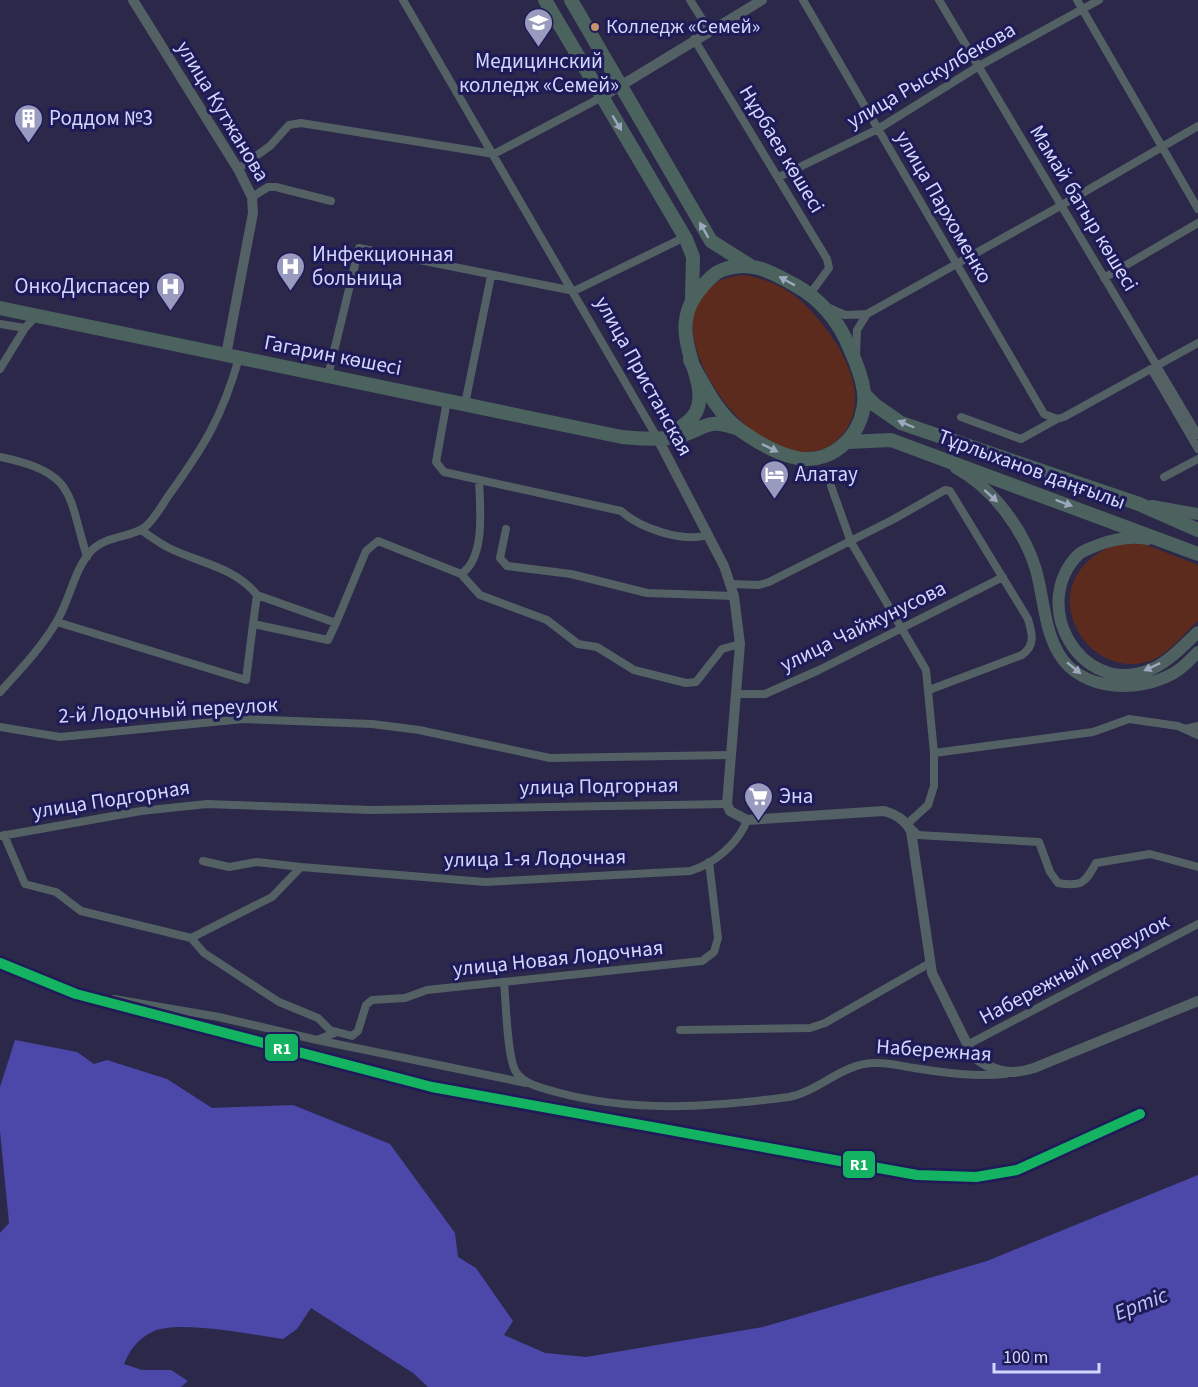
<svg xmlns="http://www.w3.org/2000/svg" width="1198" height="1387" viewBox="0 0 1198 1387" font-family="'Source Sans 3',sans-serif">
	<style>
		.green { fill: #5d2b1d }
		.water { fill: #4c48aa }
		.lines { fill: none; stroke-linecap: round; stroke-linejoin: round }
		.minor { stroke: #536164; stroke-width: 8 }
		.tertiary { stroke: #536164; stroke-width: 10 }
		.secondary { stroke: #4e6060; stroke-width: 12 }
		.trunk { stroke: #4b625e; stroke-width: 14 }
		.rail-1-casing { stroke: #1f1a58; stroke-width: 15 }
		.rail-1 { stroke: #13b361; stroke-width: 10 }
		.oneway { fill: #9ca8bd }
		.oneway2 { fill: #9da7be }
		.bus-dot { fill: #c7916a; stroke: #1f1a58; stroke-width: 2 }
		.labels { text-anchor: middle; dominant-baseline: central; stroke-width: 6; stroke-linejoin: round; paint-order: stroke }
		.bus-label { font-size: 20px; fill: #d2d7fd; stroke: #1f1a58; text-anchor: start }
		.poi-label { font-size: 21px; fill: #d2d7fd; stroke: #1f1a58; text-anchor: start }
		.street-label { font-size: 21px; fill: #d2d7fd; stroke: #1f1a58 }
		.water-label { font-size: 22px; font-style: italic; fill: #bdc2f9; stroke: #1f1a58 }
		.line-badge { stroke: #1f1a58; stroke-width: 2 }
		.badge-label { font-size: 16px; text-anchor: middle; font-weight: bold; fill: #fff }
	</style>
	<rect width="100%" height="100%" fill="#2b284a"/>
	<path class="green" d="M 744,275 C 761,278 779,284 794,295 C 827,322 874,385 847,428 C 841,438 830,448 819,450 C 814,451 807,453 801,453 C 727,448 632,285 744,275 Z
		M 1122,542 L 1144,544 L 1198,565 L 1198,621 C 1186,632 1174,647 1160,656 C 1092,696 1017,578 1122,542 Z"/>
	<path class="water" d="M 15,1040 L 77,1052 L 94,1064 L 107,1060 L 167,1079 L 212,1108 L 293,1105 L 390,1144 L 455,1233 L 458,1257 L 476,1268 L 513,1321 L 504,1335 L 545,1353 L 586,1357 L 763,1327 L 987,1261 L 1198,1175 L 1198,1387 L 428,1387 L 413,1373 L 311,1308 L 297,1329 L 283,1339 C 253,1335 181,1320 154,1331 C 139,1338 130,1349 124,1364 L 142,1370 L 171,1370 L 188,1381 L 181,1387 L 0,1387 L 0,1233 L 9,1223 L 0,1131 L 0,1087 Z"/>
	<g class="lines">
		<path class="minor" d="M 403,0 L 658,439
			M 690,0 L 709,30
			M 803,0 L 1044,414 L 1057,419 L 1064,417 L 1198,343
			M 939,0 L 1198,435
			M 1077,0 L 1198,209
			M 694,39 L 827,259 L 829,268 L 810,294
			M 238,169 L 270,146 L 289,125 L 301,123 L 494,154 L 602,97
			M 779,177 L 878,129 L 979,66 L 1099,0
			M 252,197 L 268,187 L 276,187 L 331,201
			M 1104,278 L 1198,223
			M 827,307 L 845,315 L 867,314 L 1062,205 L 1198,126
			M 0,324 L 25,328
			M 856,355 L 857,330 L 867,314
			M 0,369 L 25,328 L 37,315
			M 1153,372 L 1198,449
			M 328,376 L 359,248 L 574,291 L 685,237
			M 447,401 L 436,462 L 444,472 L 621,511 C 640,528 682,543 709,535
			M 465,404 L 491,276
			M 961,417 L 1021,439 L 1057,419
			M 0,457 C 76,473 67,492 87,557
			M 1164,477 L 1198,459
			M 831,486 L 851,542 L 926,670 L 934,753 L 934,786 L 928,805 L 907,824 L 918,835 L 1039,842 L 1050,872 L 1058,883 C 1082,887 1085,883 1096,863 L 1150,854 L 1198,867
			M 506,529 L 500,558 L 507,566 L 571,574 L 647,593 L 734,596
			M 141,530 C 150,536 159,543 169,548 C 199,563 235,567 257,595 L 253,624
			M 461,574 C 486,558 480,507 479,480
			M 731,584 L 759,585 L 769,582 L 894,519 L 945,490 L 950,491 L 1028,619 C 1032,633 1036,645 1022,655 L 929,690
			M 257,595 L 336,623 L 366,551 L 378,541 L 461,574 L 480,595 L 547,620 L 578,644 L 597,647 L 634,670 L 686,683 L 696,682 L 722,649 L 740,644
			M 57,622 L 246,680 L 253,624 L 328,640 L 336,623
			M 0,692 C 20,670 42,647 57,621 C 70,599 74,570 91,551 C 107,535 131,538 145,527 C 154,520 162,505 169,495 C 205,445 222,417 239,358
			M 736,694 L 765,694 L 819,670 L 1003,577
			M 0,727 L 60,737 L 244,719 L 372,724 L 419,730 L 550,758 L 731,755
			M 1185,729 L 1198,726
			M 934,753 L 1093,732 L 1129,719 L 1178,726 L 1198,735
			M 4,835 L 25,884 L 56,892 L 81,911 L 191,938 L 204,953 L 279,1002 L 318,1018 L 330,1030 L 352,1036 L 358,1031 L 366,1005 L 372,1000 L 405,998 L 427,990 L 702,961 L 714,952 L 718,938 L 709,862
			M 1,836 L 141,811 L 207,804 L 371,810 L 727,804
			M 203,861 L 229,867 L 257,862 L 301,867
			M 191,938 L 272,897 L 301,867 L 485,882 L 690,871 C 714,864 739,843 747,820
			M 504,982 C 506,1001 507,1059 516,1072 C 525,1085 542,1088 556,1092 C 633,1113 711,1107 789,1097 C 819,1091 842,1064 873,1063 C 887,1062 901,1066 914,1068 C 945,1073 975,1077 1006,1074
			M 114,999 L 219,1017 L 317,1040
			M 680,1030 L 810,1028 L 825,1023 L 930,963
			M 337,1032 L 317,1040 L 526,1083
			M 967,1045 L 1198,924"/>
		<path class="tertiary" d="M 133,0 L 238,169 L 252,197 L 253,213 L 226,355
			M 602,97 L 762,0
			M 658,439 L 724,566 L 734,596 L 740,644 L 727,804 L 730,811 L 747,820 L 884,811 C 897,815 905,820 911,831 L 932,973 L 973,1056 C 993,1072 1010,1076 1034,1068 L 1198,1001"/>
		<path class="secondary" d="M 956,468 C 993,488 1024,530 1036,570 C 1044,598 1044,629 1059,654 C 1082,692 1139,693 1174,673 C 1183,668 1191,659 1198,652
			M 1152,506 L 1198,514
			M 1148,539 C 1131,536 1114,539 1098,545 C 1092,548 1083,550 1078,555 C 1029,605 1080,695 1147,671 C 1167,664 1183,646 1198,632"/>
		<path class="trunk" d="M 545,0 L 686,239 L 693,257 L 692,298
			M 571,0 L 711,241 L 749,265
			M 0,308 L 622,437 C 640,439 657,440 675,437 C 706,431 701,416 739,429
			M 864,394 L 875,405 L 901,423 L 1139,504 L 1198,530
			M 676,430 C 683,426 692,420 696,412 C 713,378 660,334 702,287 C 708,280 714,273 722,270 C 750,259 771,272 795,285 C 820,299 839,321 850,349 C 856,362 862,377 864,392 C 868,429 835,466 797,458 C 776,454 757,442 740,430 C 717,413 704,385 690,360
			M 848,442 L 891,440 L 1198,554"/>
		<defs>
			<path id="rail-1" d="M 0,963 L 76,994 L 432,1087 L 917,1175 L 976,1177 L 1017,1170 L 1140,1114"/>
		</defs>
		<use href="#rail-1" class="rail-1-casing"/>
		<use href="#rail-1" class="rail-1"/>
	</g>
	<defs><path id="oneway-solid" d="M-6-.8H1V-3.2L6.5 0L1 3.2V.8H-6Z" transform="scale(1.5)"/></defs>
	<g class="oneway">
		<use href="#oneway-solid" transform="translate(617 123) rotate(59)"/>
		<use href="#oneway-solid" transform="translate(704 230) rotate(-120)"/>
		<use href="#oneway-solid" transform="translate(787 281) rotate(-151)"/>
		<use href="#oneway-solid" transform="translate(906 424) rotate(-157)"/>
		<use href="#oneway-solid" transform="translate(770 448) rotate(26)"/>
		<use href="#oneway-solid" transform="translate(1064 503) rotate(20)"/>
	</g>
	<g class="oneway2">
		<use href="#oneway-solid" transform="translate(991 496) rotate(42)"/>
		<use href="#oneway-solid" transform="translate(1152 667) rotate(155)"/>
		<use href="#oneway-solid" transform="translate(1074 668) rotate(39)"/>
	</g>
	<defs>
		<symbol id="university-pin" viewBox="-11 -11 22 30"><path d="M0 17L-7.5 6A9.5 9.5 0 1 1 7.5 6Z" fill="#989abe" stroke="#1f1a58"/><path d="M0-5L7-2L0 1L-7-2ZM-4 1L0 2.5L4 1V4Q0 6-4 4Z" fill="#fff"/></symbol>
		<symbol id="building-pin" viewBox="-11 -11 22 30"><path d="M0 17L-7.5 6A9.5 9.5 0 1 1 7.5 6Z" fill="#989abe" stroke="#1f1a58"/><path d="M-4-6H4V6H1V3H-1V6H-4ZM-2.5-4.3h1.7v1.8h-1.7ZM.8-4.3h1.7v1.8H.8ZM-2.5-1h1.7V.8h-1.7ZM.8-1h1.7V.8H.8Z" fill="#fff"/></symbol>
		<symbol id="hospital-pin" viewBox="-11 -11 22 30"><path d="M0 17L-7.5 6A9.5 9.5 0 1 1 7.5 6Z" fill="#989abe" stroke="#1f1a58"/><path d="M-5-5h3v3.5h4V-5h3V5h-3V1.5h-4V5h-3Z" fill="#fff"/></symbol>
		<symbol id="hotel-pin" viewBox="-11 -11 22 30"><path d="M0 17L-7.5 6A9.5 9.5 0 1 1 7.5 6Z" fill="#989abe" stroke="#1f1a58"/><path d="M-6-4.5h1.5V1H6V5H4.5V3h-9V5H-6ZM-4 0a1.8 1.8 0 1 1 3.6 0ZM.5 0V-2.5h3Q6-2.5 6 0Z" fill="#fff"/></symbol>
		<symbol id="supermarket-pin" viewBox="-11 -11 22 30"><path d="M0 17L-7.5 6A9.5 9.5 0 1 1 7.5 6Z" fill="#989abe" stroke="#1f1a58"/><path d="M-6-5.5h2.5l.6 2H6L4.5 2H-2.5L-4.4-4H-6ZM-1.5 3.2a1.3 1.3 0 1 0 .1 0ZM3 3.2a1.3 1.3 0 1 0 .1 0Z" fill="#fff"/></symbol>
	</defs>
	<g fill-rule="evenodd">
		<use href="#university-pin" x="522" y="6" width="33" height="45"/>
		<use href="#building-pin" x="12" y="102" width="33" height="45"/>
		<use href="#hospital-pin" x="274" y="250" width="33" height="45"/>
		<use href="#hospital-pin" x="154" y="270" width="33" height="45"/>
		<use href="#hotel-pin" x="758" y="458" width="33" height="45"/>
		<use href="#supermarket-pin" x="742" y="780" width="33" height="45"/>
	</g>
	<circle class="bus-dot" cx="595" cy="27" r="5"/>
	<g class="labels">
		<g class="bus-label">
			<text x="606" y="27">Колледж «Семей»</text>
		</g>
		<g class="poi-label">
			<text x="539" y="61" text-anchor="middle">Медицинский<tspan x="539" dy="24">колледж «Семей»</tspan></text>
			<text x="49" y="118">Роддом №3</text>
			<text x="312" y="254">Инфекционная<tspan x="312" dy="24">больница</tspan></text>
			<text x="150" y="286" text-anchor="end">ОнкоДиспасер</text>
			<text x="795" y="474">Алатау</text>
			<text x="779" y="796">Эна</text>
		</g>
		<g class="street-label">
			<text transform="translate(931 75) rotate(-30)">улица Рыскулбекова</text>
			<text transform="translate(223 111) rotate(59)">улица Кутжанова</text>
			<text transform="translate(782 149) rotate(59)">Нұрбаев көшесі</text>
			<text transform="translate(944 207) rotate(60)">улица Пархоменко</text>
			<text transform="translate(1084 208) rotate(59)">Мамай батыр көшесі</text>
			<text transform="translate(333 355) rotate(11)">Гагарин көшесі</text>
			<text transform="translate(644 376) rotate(61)">улица Пристанская</text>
			<text transform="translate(1032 469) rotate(20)">Тұрлыханов даңғылы</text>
			<text transform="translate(863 626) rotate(-26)">улица Чайжунусова</text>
			<text transform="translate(168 710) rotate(-3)">2-й Лодочный переулок</text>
			<text transform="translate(599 786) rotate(-1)">улица Подгорная</text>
			<text transform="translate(111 799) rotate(-9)">улица Подгорная</text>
			<text transform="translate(535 858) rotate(-1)">улица 1-я Лодочная</text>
			<text transform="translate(558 958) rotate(-6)">улица Новая Лодочная</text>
			<text transform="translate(1074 969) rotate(-28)">Набережный переулок</text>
			<text transform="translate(934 1050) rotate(4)">Набережная</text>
		</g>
		<g class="water-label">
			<text transform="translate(1141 1304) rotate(-21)">Ертіс</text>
		</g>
	</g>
	<g class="line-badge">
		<rect x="264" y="1033" width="35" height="29" rx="6" fill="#13b361"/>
		<rect x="842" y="1150" width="34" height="29" rx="6" fill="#13b361"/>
	</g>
	<g class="badge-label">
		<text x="282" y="1054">R1</text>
		<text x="859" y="1170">R1</text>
	</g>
	<path d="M994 1363v9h105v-9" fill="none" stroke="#d2d7fd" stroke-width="3"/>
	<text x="1003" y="1363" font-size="18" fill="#d2d7fd" stroke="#1f1a58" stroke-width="4.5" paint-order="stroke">100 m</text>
</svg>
